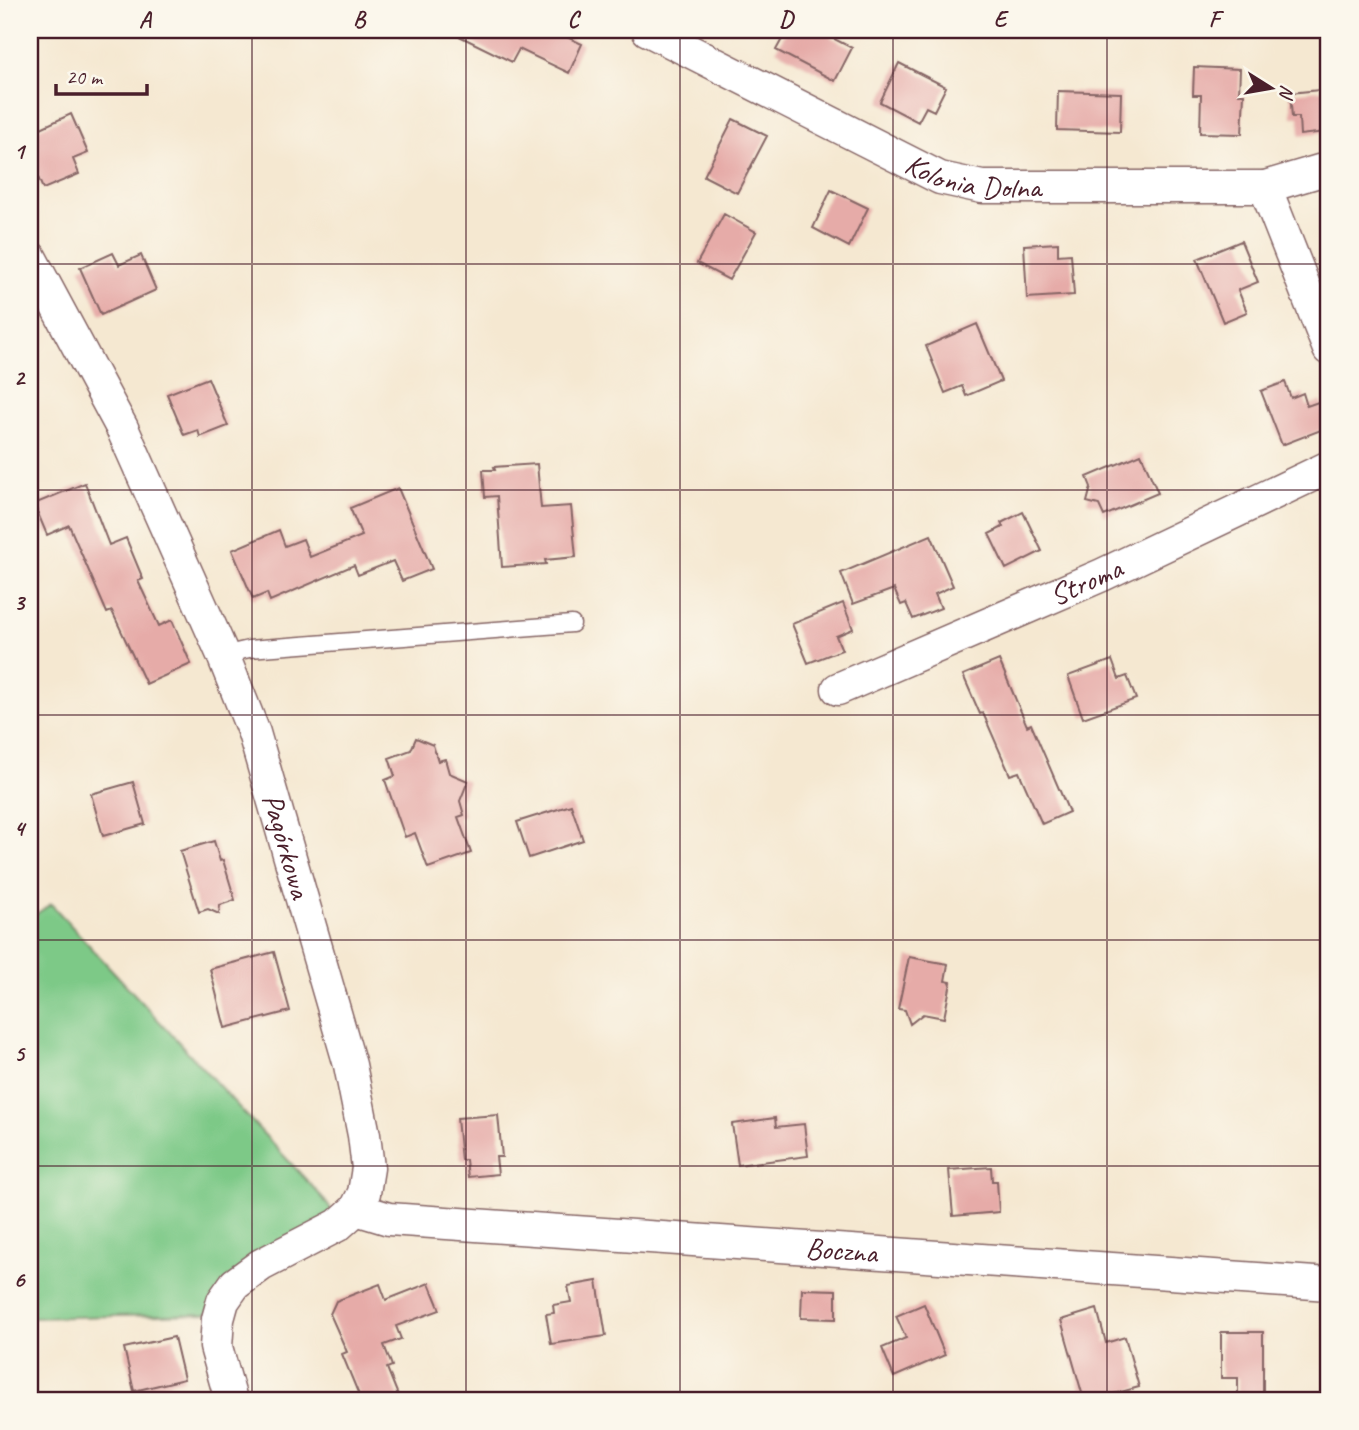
<svg xmlns="http://www.w3.org/2000/svg" width="1359" height="1430" viewBox="0 0 1359 1430" font-family="Caveat,sans-serif">
	<style>
		.green { fill: #7dc987; stroke: #647459; stroke-width: 2 }
		.building { fill: #e6aba8 }
		.lines { fill: none; stroke-linecap: round; stroke-linejoin: round }
		.service-casing { stroke: #866565; stroke-width: 19 }
		.minor-casing { stroke: #866565; stroke-width: 35 }
		.service { stroke: #fff; stroke-width: 16 }
		.minor { stroke: #fff; stroke-width: 32 }
		.grid { fill: none; stroke: #4a1f2b; stroke-width: 2; stroke-opacity: 0.55 }
		.labels { text-anchor: middle; dominant-baseline: central; stroke-width: 5; stroke-linejoin: round; paint-order: stroke }
		.street-label { font-size: 30px; fill: #4a1f2b; stroke: #fbf7ec }
		.neatline { fill: none; stroke: #4a1f2b; stroke-width: 2.5 }
		.grid-label { font-size: 23px; text-anchor: middle; font-weight: bold; fill: #4a1f2b }
	</style>
	<rect width="100%" height="100%" fill="#fbf7ec"/>
	<filter id="ink" filterUnits="userSpaceOnUse"><feTurbulence type="fractalNoise" baseFrequency=".0143" numOctaves="2"/><feDisplacementMap in="SourceGraphic" scale="14" xChannelSelector="R" yChannelSelector="G"/><feConvolveMatrix kernelMatrix="1 2 1 2 8 2 1 2 1" color-interpolation-filters="sRGB"/></filter>
	<filter id="wash" filterUnits="userSpaceOnUse"><feTurbulence type="fractalNoise" baseFrequency=".00686" numOctaves="4" result="noise"/><feDisplacementMap in="SourceGraphic" scale="28" xChannelSelector="R" yChannelSelector="G"/><feGaussianBlur stdDeviation="1.57" result="paint"/><feColorMatrix in="noise" values="0 0 0 0 0 0 0 0 0 0 0 0 0 0 0 0 0 1.4 0 .05"/><feComposite in="paint" operator="in"/></filter>
	<g filter="url(#wash)">
		<rect width="100%" height="100%" fill="#f5e8d1"/>
		<path class="green" d="M 51,904 L 322,1197 L 334,1214 L 206,1314 L 30,1318 L 30,918 Z"/>
		<g id="blocks">
			<path class="building" d="M 447,30 L 552,30 L 582,44 L 569,73 L 519,49 L 512,62 Z
				M 787,30 L 817,30 L 852,48 L 835,81 L 776,50 Z
				M 899,63 L 946,87 L 934,111 L 926,107 L 918,122 L 880,102 Z
				M 1194,67 L 1240,69 L 1239,94 L 1244,94 L 1242,134 L 1200,133 L 1201,95 L 1193,95 Z
				M 1329,89 L 1329,130 L 1325,130 L 1326,132 L 1300,135 L 1299,117 L 1292,117 L 1290,93 Z
				M 1058,91 L 1121,93 L 1120,132 L 1057,130 Z
				M 71,114 L 88,153 L 73,159 L 79,174 L 43,189 L 30,159 L 30,133 Z
				M 733,119 L 767,136 L 737,193 L 704,176 Z
				M 831,190 L 868,208 L 849,247 L 813,228 Z
				M 724,214 L 756,232 L 729,280 L 697,263 Z
				M 1241,241 L 1258,282 L 1238,290 L 1247,312 L 1223,322 L 1197,259 Z
				M 1058,243 L 1058,255 L 1071,254 L 1074,295 L 1027,298 L 1024,245 Z
				M 113,253 L 119,265 L 141,255 L 156,290 L 101,315 L 80,268 Z
				M 977,324 L 1001,381 L 966,396 L 962,386 L 945,393 L 926,346 Z
				M 208,378 L 228,426 L 200,437 L 198,430 L 184,435 L 167,394 Z
				M 1285,382 L 1291,398 L 1303,393 L 1307,406 L 1321,401 L 1329,427 L 1282,445 L 1261,391 Z
				M 1141,454 L 1158,493 L 1104,516 L 1099,505 L 1087,502 L 1091,487 L 1087,477 Z
				M 537,464 L 541,508 L 571,506 L 576,557 L 545,560 L 546,564 L 502,567 L 497,496 L 485,497 L 483,470 L 495,470 L 494,467 Z
				M 85,483 L 109,545 L 126,538 L 143,579 L 138,581 L 159,626 L 172,620 L 191,664 L 146,684 L 112,611 L 107,613 L 69,525 L 47,535 L 34,504 Z
				M 398,488 L 432,569 L 402,581 L 393,561 L 358,575 L 354,565 L 270,601 L 267,593 L 253,599 L 232,550 L 279,530 L 285,546 L 303,539 L 310,557 L 362,536 L 350,508 Z
				M 1023,512 L 1042,551 L 1006,569 L 989,534 L 1003,527 L 1001,523 Z
				M 931,535 L 953,586 L 935,594 L 941,608 L 913,619 L 906,603 L 901,605 L 894,589 L 853,604 L 841,573 Z
				M 843,603 L 853,629 L 836,636 L 842,650 L 808,663 L 792,624 Z
				M 999,660 L 1027,726 L 1031,724 L 1069,812 L 1042,824 L 1019,772 L 1010,775 L 983,713 L 980,714 L 963,675 Z
				M 1112,660 L 1119,679 L 1127,676 L 1136,699 L 1083,718 L 1068,676 Z
				M 416,738 L 433,745 L 438,761 L 445,759 L 449,773 L 468,781 L 460,801 L 464,815 L 458,817 L 471,853 L 428,868 L 415,833 L 405,837 L 385,780 L 395,776 L 389,758 L 411,750 Z
				M 133,782 L 145,824 L 103,836 L 91,794 Z
				M 571,805 L 583,840 L 529,858 L 517,822 Z
				M 214,841 L 220,861 L 223,860 L 235,900 L 220,905 L 219,914 L 208,909 L 199,912 L 180,851 Z
				M 274,952 L 290,1011 L 225,1028 L 210,969 Z
				M 909,957 L 948,964 L 945,981 L 951,982 L 944,1018 L 923,1014 L 910,1024 L 905,1010 L 898,1009 Z
				M 498,1115 L 502,1157 L 496,1157 L 498,1174 L 468,1177 L 466,1160 L 461,1160 L 457,1118 Z
				M 775,1118 L 776,1127 L 804,1124 L 808,1156 L 738,1165 L 732,1124 Z
				M 991,1167 L 992,1181 L 997,1181 L 999,1212 L 953,1216 L 949,1170 Z
				M 597,1281 L 606,1336 L 551,1344 L 546,1314 L 554,1313 L 553,1305 L 571,1302 L 568,1286 Z
				M 429,1283 L 440,1310 L 396,1326 L 401,1339 L 384,1345 L 392,1366 L 387,1368 L 400,1400 L 361,1400 L 342,1354 L 347,1352 L 330,1314 L 336,1301 L 380,1284 L 386,1300 Z
				M 802,1289 L 836,1290 L 836,1319 L 801,1318 Z
				M 924,1304 L 945,1355 L 894,1377 L 882,1348 L 906,1338 L 896,1316 Z
				M 1097,1309 L 1106,1343 L 1125,1337 L 1139,1387 L 1092,1400 L 1084,1400 L 1061,1320 Z
				M 1221,1332 L 1263,1332 L 1263,1394 L 1238,1394 L 1238,1378 L 1221,1378 Z
				M 174,1337 L 184,1379 L 134,1391 L 124,1348 Z"/>
		</g>
	</g>
	<g filter="url(#ink)">
		<use href="#blocks" fill-opacity="0" stroke="#866565" stroke-width="2"/>
		<g class="lines">
			<defs>
				<path id="service" d="M 223,655 L 249,649 L 572,624"/>
				<g id="minor">
					<path id="s1" d="M 648,30 L 940,178 L 982,187 L 1265,187 L 1329,168"/>
					<path d="M 1265,187 L 1329,349"/>
					<path id="s2" d="M 30,257 L 122,428 L 223,655 L 254,733 L 350,1065 L 364,1135 L 368,1168 L 364,1193 L 356,1209 L 338,1225 L 261,1265 L 235,1284 L 223,1301 L 218,1319 L 216,1347 L 231,1400"/>
					<path id="s3" d="M 838,689 L 1102,575 L 1329,467"/>
					<path id="s4" d="M 356,1209 L 389,1219 L 1329,1284"/>
				</g>
			</defs>
			<use href="#service" class="service-casing"/>
			<use href="#minor" class="minor-casing"/>
			<use href="#service" class="service"/>
			<use href="#minor" class="minor"/>
		</g>
	</g>
	<path class="grid" d="M 252,30 L 252,1400M 466,30 L 466,1400M 680,30 L 680,1400M 893,30 L 893,1400M 1107,30 L 1107,1400M 30,264 L 1329,264M 30,490 L 1329,490M 30,715 L 1329,715M 30,940 L 1329,940M 30,1166 L 1329,1166"/>
	<g class="labels">
		<g class="street-label">
			<text stroke="none"><textPath href="#s1" startOffset="360">Kolonia Dolna</textPath></text>
			<text stroke="none"><textPath href="#s3" startOffset="270">Stroma</textPath></text>
			<text stroke="none"><textPath href="#s2" startOffset="644">Pagórkowa</textPath></text>
			<text stroke="none"><textPath href="#s4" startOffset="488">Boczna</textPath></text>
		</g>
	</g>
	<rect width="1359" height="1430" fill="none" stroke="#fbf7ec" stroke-width="77"/>
	<g transform="translate(1271 88) rotate(101)" stroke="#fbf7ec" stroke-width="5" paint-order="stroke">
	<path d="M0-5L12 26L0 18L-12 26Z" fill="#4a1f2b"/>
	<text y="-10" font-size="19" font-weight="bold" text-anchor="middle" fill="#4a1f2b">N</text>
	</g>
	<path d="M56 84v10h91v-10" fill="none" stroke="#4a1f2b" stroke-width="3.5"/>
	<text x="66" y="84" font-size="21" fill="#4a1f2b" stroke="#fbf7ec" stroke-width="5" paint-order="stroke">20 m</text>
	<rect x="38" y="38" width="1282" height="1354" class="neatline"/>
	<g class="grid-label">
		<text x="145" y="27">A</text>
		<text x="359" y="27">B</text>
		<text x="573" y="27">C</text>
		<text x="786" y="27">D</text>
		<text x="1000" y="27">E</text>
		<text x="1214" y="27">F</text>
		<text x="19" y="159">1</text>
		<text x="19" y="385">2</text>
		<text x="19" y="610">3</text>
		<text x="19" y="836">4</text>
		<text x="19" y="1061">5</text>
		<text x="19" y="1287">6</text>
	</g>
</svg>
